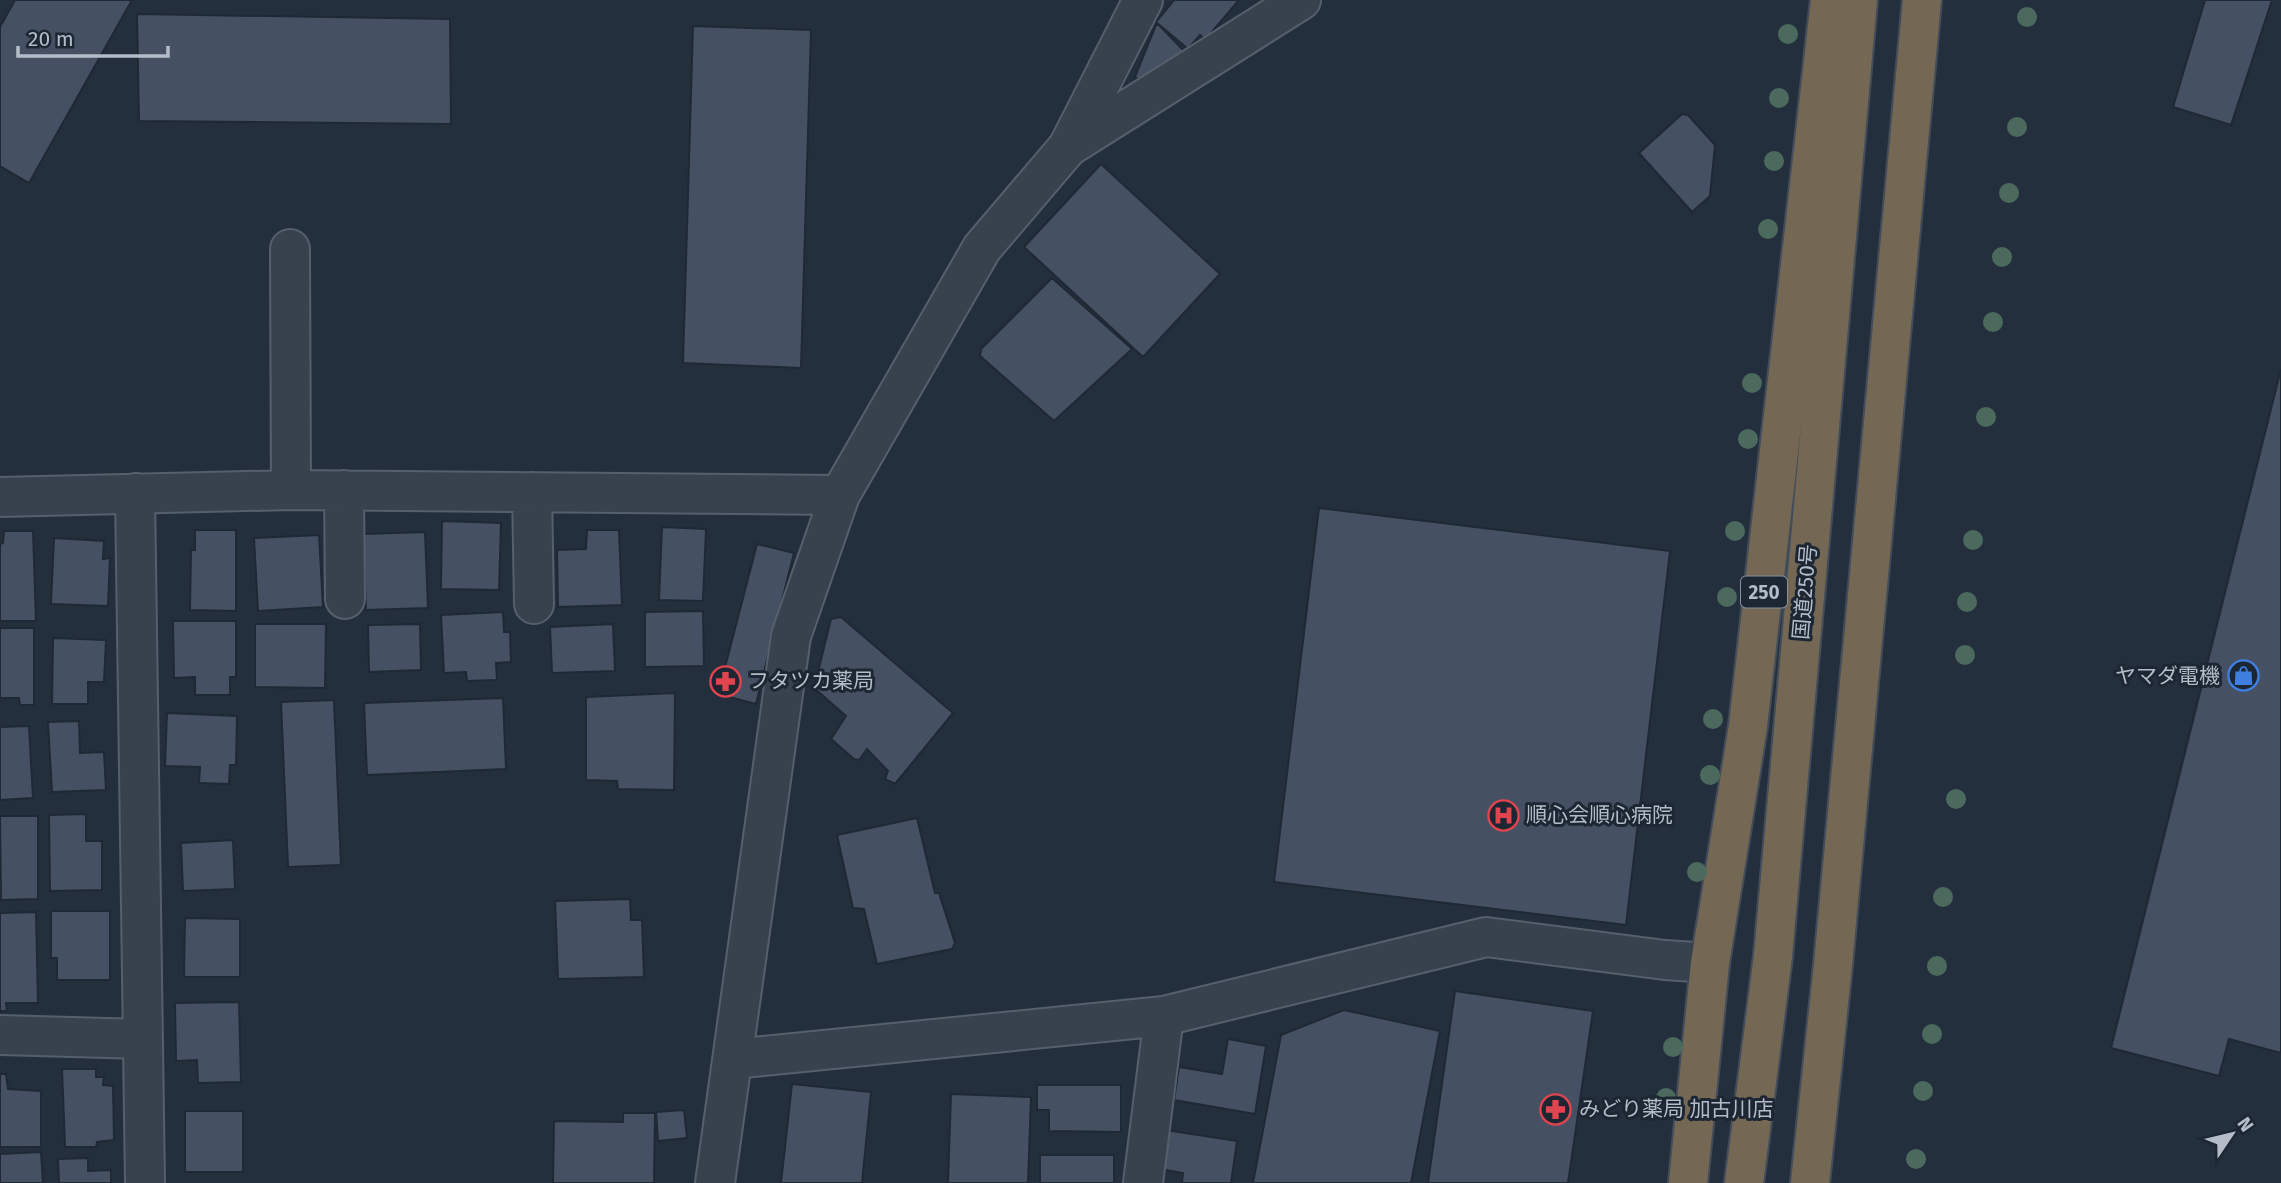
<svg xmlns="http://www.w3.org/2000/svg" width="2281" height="1183" viewBox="0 0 2281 1183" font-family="'Fira Sans','Noto Sans JP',sans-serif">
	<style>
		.building { fill: #455162; stroke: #1f2835; stroke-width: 2 }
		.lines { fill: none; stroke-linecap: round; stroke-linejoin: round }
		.street-casing { stroke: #565f6c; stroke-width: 42 }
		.highway-casing { stroke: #434c59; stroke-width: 42 }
		.street { stroke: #38414e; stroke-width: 38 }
		.highway { stroke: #746855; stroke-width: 38 }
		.tree { fill: #4b6a5d }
		.labels { text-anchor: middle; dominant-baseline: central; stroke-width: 6; stroke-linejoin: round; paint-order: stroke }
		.shield { fill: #1d2633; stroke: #878f9c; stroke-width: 2 }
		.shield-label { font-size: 19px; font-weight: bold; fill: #b4bcc9 }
		.street-label { font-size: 21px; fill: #b4bcc9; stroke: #1d2633 }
		.poi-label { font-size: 21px; fill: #b4bcc9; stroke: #1d2633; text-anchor: start }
	</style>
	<rect width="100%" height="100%" fill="#242f3e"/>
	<path class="building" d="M 15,0 L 132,0 L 29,183 L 0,166 L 0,27 Z
		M 1174,0 L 1239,0 L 1205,40 L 1200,35 L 1188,49 L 1156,22 Z
		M 2205,0 L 2272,0 L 2231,125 L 2173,107 Z
		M 137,14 L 450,19 L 451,124 L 139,121 Z
		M 1156,25 L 1159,25 L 1185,52 L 1142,82 L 1135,77 Z
		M 693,26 L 811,30 L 801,368 L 683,363 Z
		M 1682,114 L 1688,115 L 1715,145 L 1710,196 L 1692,212 L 1639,153 Z
		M 1101,164 L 1220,274 L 1143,357 L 1024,247 Z
		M 1052,278 L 1132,349 L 1054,421 L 980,356 L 981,349 Z
		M 2281,369 L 2281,1053 L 2229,1039 L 2219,1076 L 2111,1048 Z
		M 1319,508 L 1670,551 L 1626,925 L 1274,882 Z
		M 442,521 L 501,523 L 499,590 L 441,589 Z
		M 662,527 L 706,529 L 703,601 L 659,600 Z
		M 195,530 L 236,530 L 236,611 L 190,610 L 191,550 L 195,550 Z
		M 587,530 L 619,530 L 622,605 L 558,607 L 557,550 L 586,549 Z
		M 4,531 L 33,531 L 36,621 L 0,621 L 0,544 L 3,543 Z
		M 425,532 L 428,608 L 366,610 L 363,534 Z
		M 319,535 L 323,607 L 258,611 L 254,538 Z
		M 54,538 L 104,541 L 103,559 L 110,558 L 108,606 L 51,604 Z
		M 757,544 L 794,553 L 756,704 L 718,694 Z
		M 703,611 L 704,666 L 645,667 L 645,612 Z
		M 503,612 L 504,632 L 510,632 L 511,662 L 496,663 L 497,680 L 467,681 L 466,672 L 444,673 L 441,615 Z
		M 841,617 L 953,713 L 895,784 L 885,779 L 888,771 L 867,749 L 859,760 L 854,759 L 831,739 L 846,716 L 814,688 L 831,619 Z
		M 173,621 L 236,621 L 236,677 L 230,677 L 230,695 L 195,695 L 195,677 L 174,678 Z
		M 255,624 L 326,624 L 325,688 L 255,687 Z
		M 420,624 L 421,670 L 369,672 L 368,625 Z
		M 613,624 L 615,671 L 552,673 L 550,627 Z
		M 0,628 L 34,628 L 34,705 L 20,705 L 19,698 L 0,698 Z
		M 53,638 L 106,640 L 104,682 L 88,682 L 88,704 L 52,704 Z
		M 675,693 L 674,790 L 618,789 L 617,781 L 586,780 L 586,697 Z
		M 503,698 L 506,769 L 367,775 L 364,703 Z
		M 334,700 L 341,865 L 288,867 L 281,702 Z
		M 167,713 L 237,716 L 236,765 L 230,765 L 229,784 L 199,783 L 200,767 L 165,766 Z
		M 79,721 L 80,753 L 104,752 L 106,790 L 52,792 L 48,722 Z
		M 29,726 L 33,798 L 0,800 L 0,727 Z
		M 86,814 L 86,841 L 102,841 L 102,890 L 50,891 L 49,815 Z
		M 0,816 L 38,816 L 38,899 L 1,900 Z
		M 917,818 L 935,893 L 939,893 L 955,943 L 952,949 L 877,964 L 864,909 L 853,908 L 837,835 Z
		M 233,840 L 235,889 L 183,891 L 181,843 Z
		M 630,899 L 631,920 L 642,920 L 644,977 L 558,979 L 555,901 Z
		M 51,911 L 110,911 L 110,980 L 57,980 L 57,958 L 51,958 Z
		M 36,912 L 38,1003 L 6,1003 L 7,1011 L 0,1011 L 0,913 Z
		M 185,918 L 240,919 L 240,977 L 184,977 Z
		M 1455,991 L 1593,1011 L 1568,1183 L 1428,1183 Z
		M 239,1002 L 241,1082 L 198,1083 L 197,1060 L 176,1061 L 175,1003 Z
		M 1344,1010 L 1440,1031 L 1411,1183 L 1253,1183 L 1281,1035 Z
		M 1228,1039 L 1266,1046 L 1255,1114 L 1174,1100 L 1179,1067 L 1222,1074 Z
		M 62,1069 L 96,1069 L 96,1077 L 104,1077 L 103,1085 L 113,1086 L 114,1140 L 97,1142 L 96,1147 L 65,1147 Z
		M 0,1074 L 6,1074 L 8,1089 L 41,1091 L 41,1147 L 0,1147 Z
		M 792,1084 L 871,1092 L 862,1183 L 781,1183 Z
		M 1037,1085 L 1121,1085 L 1121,1132 L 1049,1131 L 1049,1110 L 1037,1110 Z
		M 951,1094 L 1031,1097 L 1028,1183 L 948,1183 Z
		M 684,1110 L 687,1138 L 658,1141 L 656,1112 Z
		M 185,1111 L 243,1111 L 243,1172 L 185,1172 Z
		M 623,1113 L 655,1113 L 654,1183 L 553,1183 L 554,1121 L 623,1122 Z
		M 1166,1130 L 1237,1141 L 1231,1183 L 1182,1183 L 1183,1173 L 1160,1169 Z
		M 41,1152 L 43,1183 L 0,1183 L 0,1154 Z
		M 1040,1155 L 1114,1155 L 1114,1183 L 1040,1183 Z
		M 88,1158 L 88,1171 L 111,1170 L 111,1183 L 59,1183 L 58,1159 Z"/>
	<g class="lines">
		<defs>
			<path id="street" d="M 1068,147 L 1301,0
				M 290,249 L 291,490
				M 344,490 L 345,599
				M 532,492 L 534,604
				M 135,493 L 145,1183
				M 0,497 L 291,490 L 840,495
				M 0,1035 L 143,1039
				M 733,1059 L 1164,1016 L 1486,937 L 1665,960 L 1710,963
				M 715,1183 L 791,636 L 840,495 L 982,248 L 1068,147 L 1143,0
				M 1143,1183 L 1164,1016"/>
			<path id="highway" d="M 1688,1183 L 1710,963 L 1748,726 L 1830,0
				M 1744,1183 L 1773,956 L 1858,0
				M 1810,1183 L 1833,965 L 1922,0"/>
		</defs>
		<use href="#street" class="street-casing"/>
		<use href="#highway" class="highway-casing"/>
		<use href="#street" class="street"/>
		<use href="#highway" class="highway"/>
	</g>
	<g class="tree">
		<circle cx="2027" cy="17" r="10"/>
		<circle cx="1788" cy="34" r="10"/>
		<circle cx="1779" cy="98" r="10"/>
		<circle cx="2017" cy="127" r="10"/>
		<circle cx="1774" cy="161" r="10"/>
		<circle cx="2009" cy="193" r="10"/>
		<circle cx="1768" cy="229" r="10"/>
		<circle cx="2002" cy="257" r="10"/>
		<circle cx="1993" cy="322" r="10"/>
		<circle cx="1752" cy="383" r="10"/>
		<circle cx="1986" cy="417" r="10"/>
		<circle cx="1748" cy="439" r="10"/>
		<circle cx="1735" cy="531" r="10"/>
		<circle cx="1973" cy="540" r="10"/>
		<circle cx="1727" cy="597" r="10"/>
		<circle cx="1967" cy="602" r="10"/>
		<circle cx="1965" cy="655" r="10"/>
		<circle cx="1713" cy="719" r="10"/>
		<circle cx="1710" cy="775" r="10"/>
		<circle cx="1956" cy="799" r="10"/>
		<circle cx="1697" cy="872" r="10"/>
		<circle cx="1943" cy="897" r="10"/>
		<circle cx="1937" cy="966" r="10"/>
		<circle cx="1932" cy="1034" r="10"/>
		<circle cx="1673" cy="1047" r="10"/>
		<circle cx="1923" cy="1091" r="10"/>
		<circle cx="1666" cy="1098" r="10"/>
		<circle cx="1916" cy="1159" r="10"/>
	</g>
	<defs>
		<symbol id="shop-ring" viewBox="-11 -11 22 22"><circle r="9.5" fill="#1d2633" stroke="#3f7fe0" stroke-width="1.5"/><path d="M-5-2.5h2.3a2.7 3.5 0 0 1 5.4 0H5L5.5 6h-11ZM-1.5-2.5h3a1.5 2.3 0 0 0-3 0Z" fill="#3f7fe0"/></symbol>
		<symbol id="pharmacy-ring" viewBox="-11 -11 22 22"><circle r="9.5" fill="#1d2633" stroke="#e0444e" stroke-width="1.5"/><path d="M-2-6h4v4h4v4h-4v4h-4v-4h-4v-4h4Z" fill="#e0444e"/></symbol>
		<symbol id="hospital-ring" viewBox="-11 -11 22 22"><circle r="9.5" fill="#1d2633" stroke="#e0444e" stroke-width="1.5"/><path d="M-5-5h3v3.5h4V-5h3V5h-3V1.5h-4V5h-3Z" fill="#e0444e"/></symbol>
	</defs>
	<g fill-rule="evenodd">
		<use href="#shop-ring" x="2226" y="658" width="35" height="35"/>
		<use href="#pharmacy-ring" x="708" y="664" width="35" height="35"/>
		<use href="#hospital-ring" x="1486" y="798" width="35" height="35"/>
		<use href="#pharmacy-ring" x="1538" y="1092" width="35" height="35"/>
	</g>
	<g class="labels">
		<rect class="shield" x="1741" y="576.5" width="46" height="31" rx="5"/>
		<g class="shield-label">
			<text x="1764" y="592">250</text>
		</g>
		<g class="street-label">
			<text transform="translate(1805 592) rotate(-85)">国道250号</text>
		</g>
		<g class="poi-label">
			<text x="2220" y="676" text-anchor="end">ヤマダ電機</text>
			<text x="748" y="681">フタツカ薬局</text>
			<text x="1526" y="815">順心会順心病院</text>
			<text x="1579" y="1109">みどり薬局 加古川店</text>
		</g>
	</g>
	<g transform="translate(2232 1134) rotate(55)" stroke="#1d2633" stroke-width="5" paint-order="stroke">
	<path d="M0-5L12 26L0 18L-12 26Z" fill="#b4bcc9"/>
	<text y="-10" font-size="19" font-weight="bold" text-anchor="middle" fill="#b4bcc9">N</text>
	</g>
	<path d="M18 46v10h150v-10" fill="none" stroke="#b4bcc9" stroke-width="3.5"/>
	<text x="28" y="46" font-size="21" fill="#b4bcc9" stroke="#1d2633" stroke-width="5" paint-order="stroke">20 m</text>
</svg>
